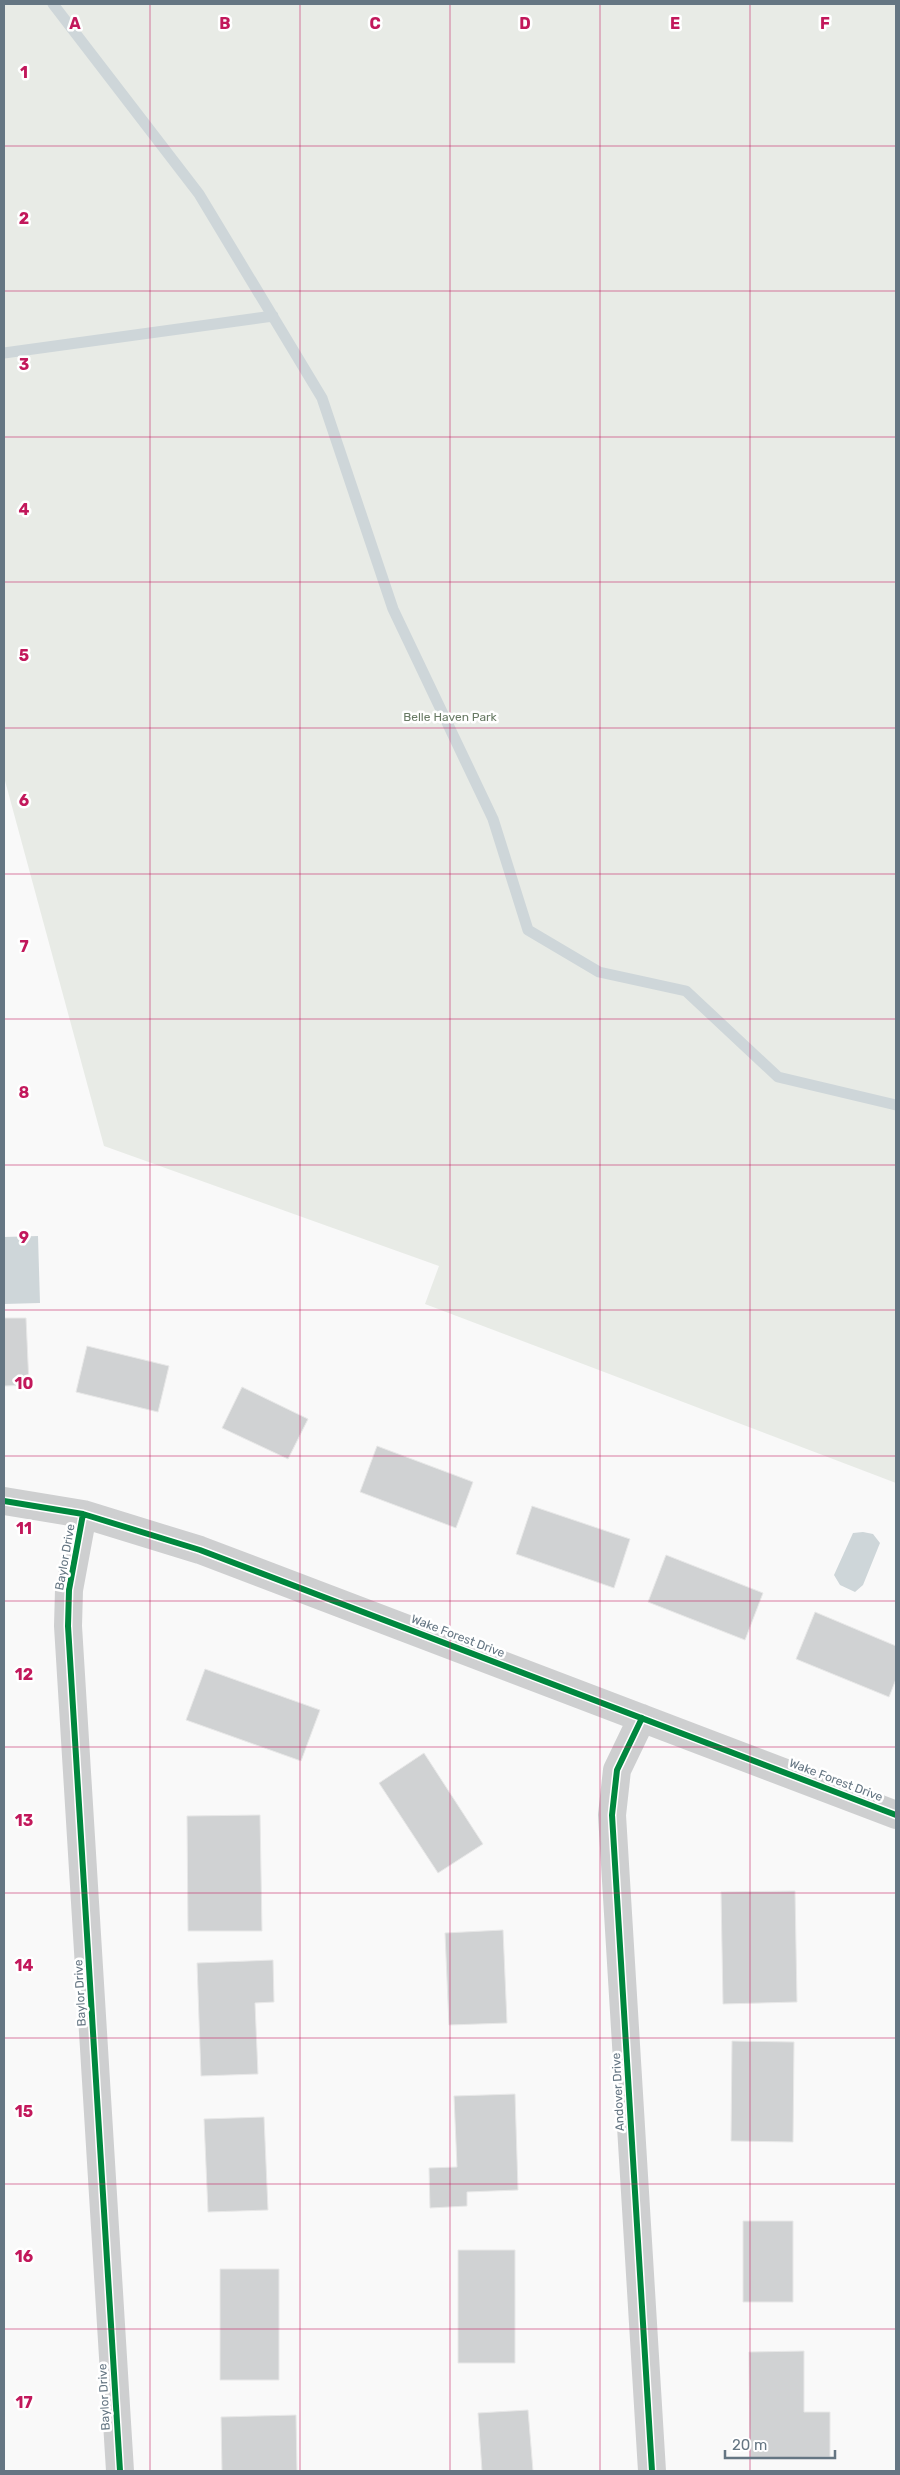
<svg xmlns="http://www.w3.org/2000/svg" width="900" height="2475" viewBox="0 0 900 2475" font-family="Rubik,sans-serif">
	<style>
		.green { fill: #e8ebe6 }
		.water { fill: #ced6d9 }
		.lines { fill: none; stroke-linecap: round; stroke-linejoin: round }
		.stream { stroke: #ced6d9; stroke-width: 11 }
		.building { fill: #d0d2d3; stroke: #e8e8e8 }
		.minor { stroke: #cecfd0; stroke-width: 28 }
		.cycleway-casing { stroke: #fff; stroke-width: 9 }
		.cycleway { stroke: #00873e; stroke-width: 6 }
		.grid { fill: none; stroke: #c2185b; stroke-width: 1; stroke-opacity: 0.55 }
		.labels { text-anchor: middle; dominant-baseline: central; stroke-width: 5; stroke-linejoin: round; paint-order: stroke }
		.park-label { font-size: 12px; fill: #687a64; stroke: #fff }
		.street-label { font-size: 12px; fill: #657683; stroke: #fff }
		.grid-label { font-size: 16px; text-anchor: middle; font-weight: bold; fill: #c2185b; stroke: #fff; stroke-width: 5; stroke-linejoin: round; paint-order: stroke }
	</style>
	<rect width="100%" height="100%" fill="#f9f9f9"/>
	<path class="green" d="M 4,4 L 896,4 L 896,1483 L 425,1304 L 439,1266 L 104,1146 L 4,777 Z"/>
	<path class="water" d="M 38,1236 L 40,1303 L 4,1304 L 4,1237 Z
		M 863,1532 L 873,1534 L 880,1543 L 863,1585 L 855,1592 L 840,1585 L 834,1575 L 853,1533 Z"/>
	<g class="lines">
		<path class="stream" d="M 53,4 L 199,194 L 322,398 L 393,609 L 493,819 L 528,930 L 599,972 L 686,991 L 778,1077 L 896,1105
			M 4,353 L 273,316"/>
	</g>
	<path class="building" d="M 4,1318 L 26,1318 L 29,1385 L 4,1386 Z
		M 87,1346 L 169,1366 L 158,1412 L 76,1392 Z
		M 242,1387 L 308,1419 L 288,1459 L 222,1428 Z
		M 377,1446 L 473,1482 L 456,1528 L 360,1492 Z
		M 532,1506 L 630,1539 L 614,1588 L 516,1554 Z
		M 666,1555 L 763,1593 L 745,1640 L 648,1602 Z
		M 815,1612 L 896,1646 L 896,1679 L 889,1697 L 796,1659 Z
		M 205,1669 L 320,1710 L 301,1761 L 186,1720 Z
		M 424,1753 L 483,1844 L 438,1873 L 379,1783 Z
		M 260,1815 L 262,1931 L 188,1931 L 187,1816 Z
		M 795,1891 L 797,2002 L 723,2004 L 721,1892 Z
		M 503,1930 L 507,2023 L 449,2025 L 445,1933 Z
		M 273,1960 L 274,2002 L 255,2003 L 258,2074 L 201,2076 L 197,1963 Z
		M 732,2041 L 794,2042 L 793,2142 L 731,2141 Z
		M 515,2094 L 518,2190 L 467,2192 L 467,2206 L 430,2208 L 429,2168 L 457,2167 L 454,2096 Z
		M 264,2117 L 268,2210 L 208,2212 L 204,2119 Z
		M 743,2221 L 793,2221 L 793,2302 L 743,2302 Z
		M 458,2250 L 515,2250 L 515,2363 L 458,2363 Z
		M 220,2269 L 279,2269 L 279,2380 L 220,2380 Z
		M 804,2351 L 804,2412 L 830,2412 L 830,2457 L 750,2458 L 749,2352 Z
		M 528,2410 L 533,2471 L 482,2471 L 478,2413 Z
		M 296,2415 L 297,2471 L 222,2471 L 221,2417 Z"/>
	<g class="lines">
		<path class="minor" d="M 4,1501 L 83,1514 L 200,1550 L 896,1815
			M 83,1514 L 69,1590 L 68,1626 L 120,2471
			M 642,1718 L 617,1770 L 612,1815 L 652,2471"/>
		<defs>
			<path id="cycleway" d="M 4,1501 L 83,1514 L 200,1550 L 896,1815
				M 83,1514 L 69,1590 L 68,1626 L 120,2471
				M 642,1718 L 617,1770 L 612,1815 L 652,2471"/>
		</defs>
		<use href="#cycleway" class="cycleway-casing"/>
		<use href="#cycleway" class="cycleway"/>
	</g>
	<path class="grid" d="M 150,4 L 150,2471M 300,4 L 300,2471M 450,4 L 450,2471M 600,4 L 600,2471M 750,4 L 750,2471M 4,146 L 896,146M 4,291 L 896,291M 4,437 L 896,437M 4,582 L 896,582M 4,728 L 896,728M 4,874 L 896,874M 4,1019 L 896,1019M 4,1165 L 896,1165M 4,1310 L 896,1310M 4,1456 L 896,1456M 4,1601 L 896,1601M 4,1747 L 896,1747M 4,1893 L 896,1893M 4,2038 L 896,2038M 4,2184 L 896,2184M 4,2329 L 896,2329"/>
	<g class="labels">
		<g class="park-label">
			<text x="450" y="717">Belle Haven Park</text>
		</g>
		<g class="street-label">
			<text transform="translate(65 1557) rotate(-80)">Baylor Drive</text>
			<text transform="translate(458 1636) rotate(21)">Wake Forest Drive</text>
			<text transform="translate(836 1780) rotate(21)">Wake Forest Drive</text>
			<text transform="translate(80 1993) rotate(-93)">Baylor Drive</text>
			<text transform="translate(618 2092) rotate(-93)">Andover Drive</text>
			<text transform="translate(104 2397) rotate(-93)">Baylor Drive</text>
		</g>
	</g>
	<g class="grid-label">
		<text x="75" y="29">A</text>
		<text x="225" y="29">B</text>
		<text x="375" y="29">C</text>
		<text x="525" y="29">D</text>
		<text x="675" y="29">E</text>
		<text x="825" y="29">F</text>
		<text x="24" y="78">1</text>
		<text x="24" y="224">2</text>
		<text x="24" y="370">3</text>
		<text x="24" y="515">4</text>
		<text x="24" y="661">5</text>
		<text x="24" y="806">6</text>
		<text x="24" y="952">7</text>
		<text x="24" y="1098">8</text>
		<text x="24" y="1243">9</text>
		<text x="24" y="1389">10</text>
		<text x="24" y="1534">11</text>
		<text x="24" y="1680">12</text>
		<text x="24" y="1826">13</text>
		<text x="24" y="1971">14</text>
		<text x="24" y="2117">15</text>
		<text x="24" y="2262">16</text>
		<text x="24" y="2408">17</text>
	</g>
	<rect width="900" height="2475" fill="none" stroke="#657683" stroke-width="10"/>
	<path d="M725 2450v8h110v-8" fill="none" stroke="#657683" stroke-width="2.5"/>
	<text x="732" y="2450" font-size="15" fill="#657683" stroke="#ffffff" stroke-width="4" paint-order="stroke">20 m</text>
</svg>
